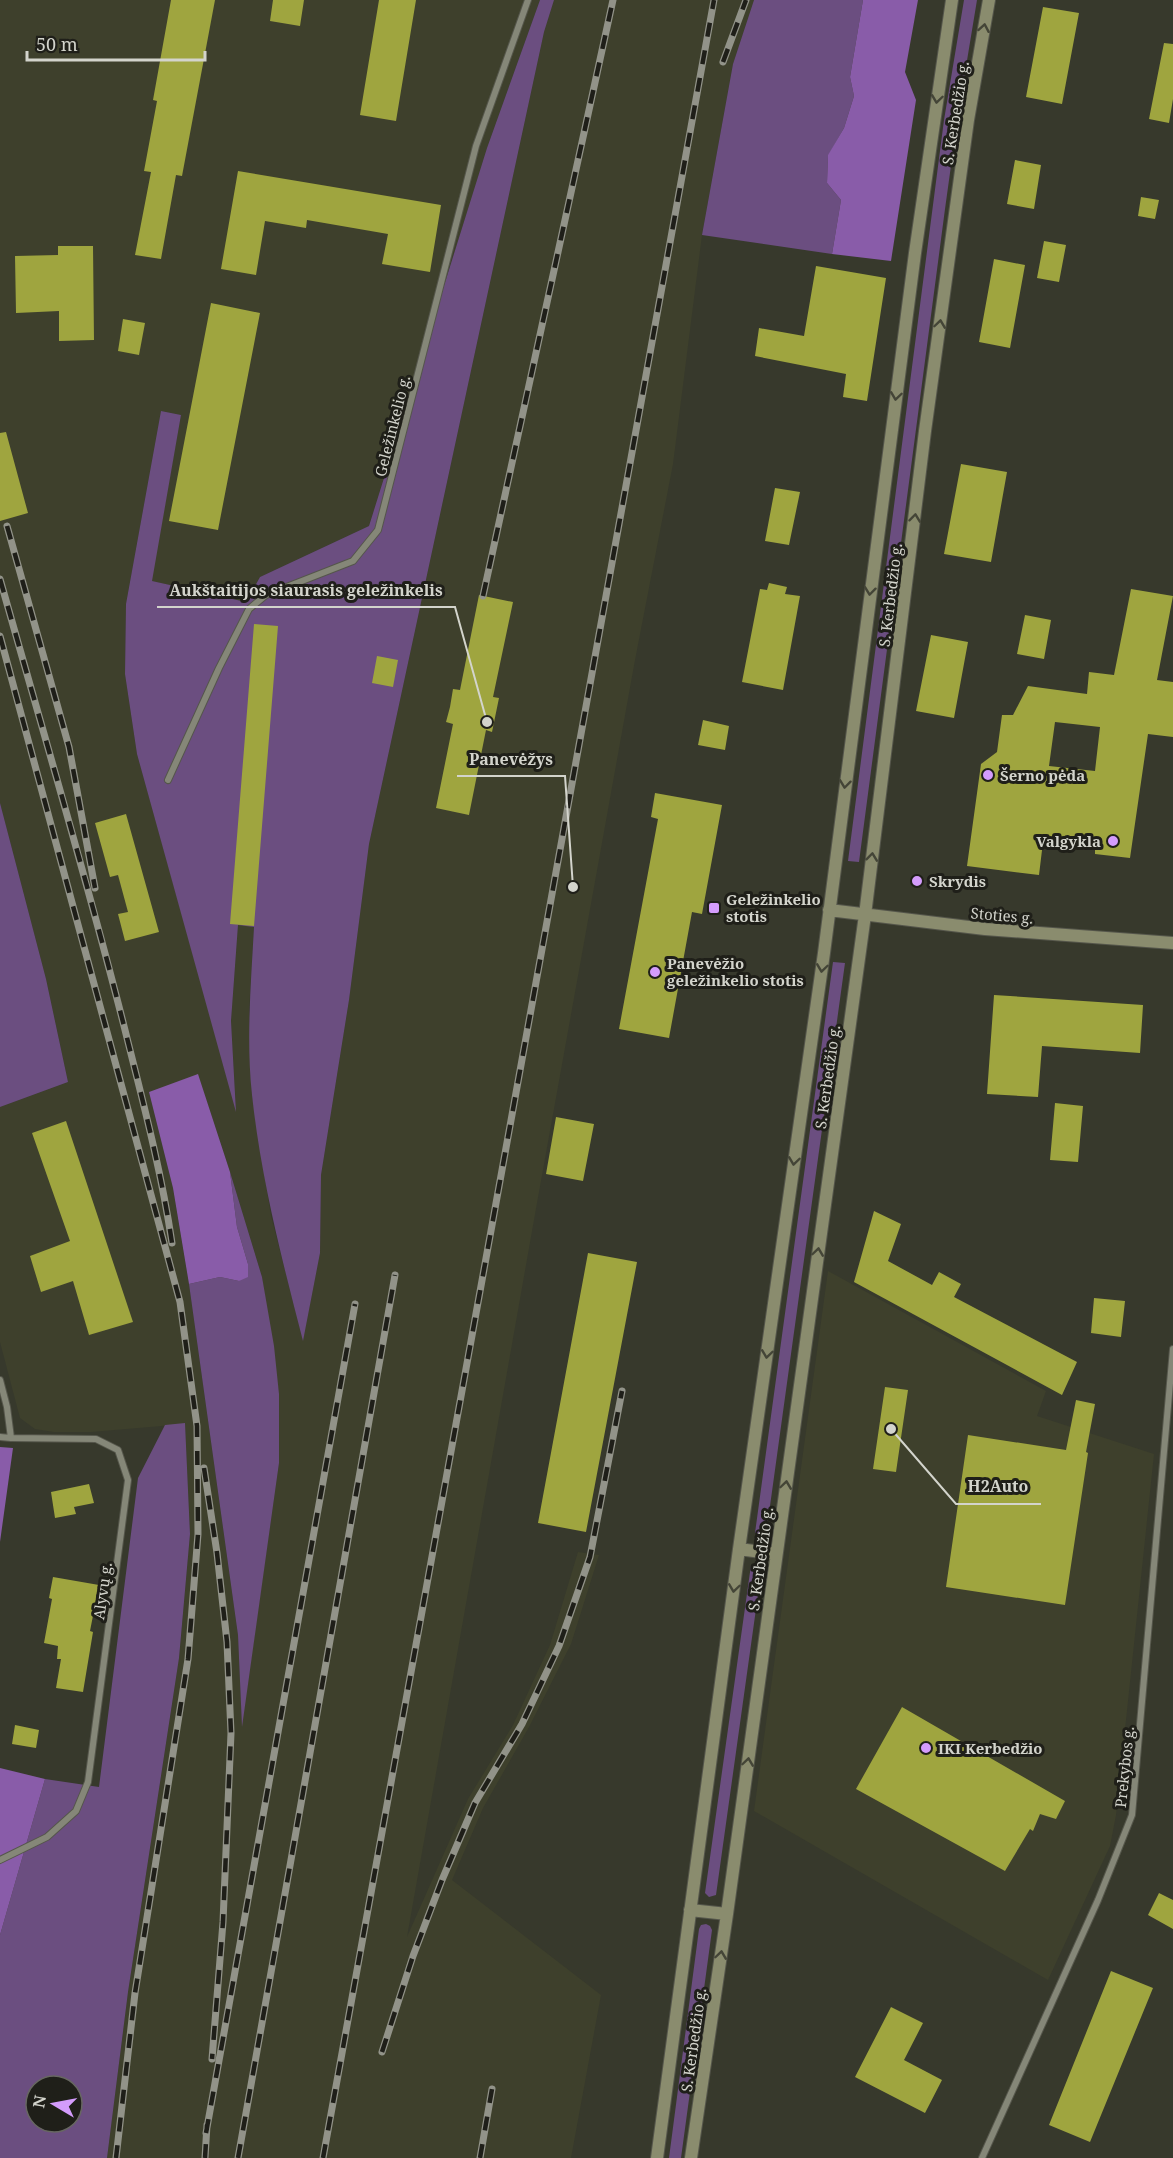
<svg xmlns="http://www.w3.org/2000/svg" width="1173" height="2158" viewBox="0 0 1173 2158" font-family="'Noto Serif',serif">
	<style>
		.built { fill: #3e402c; fill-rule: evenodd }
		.green { fill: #6b4e80; fill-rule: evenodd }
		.forest { fill: #895ca9 }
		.building { fill: #9fa53f; fill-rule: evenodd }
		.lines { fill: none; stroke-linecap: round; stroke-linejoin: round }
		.street-casing { stroke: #55564b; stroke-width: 8 }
		.secondary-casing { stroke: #55564b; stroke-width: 14 }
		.street { stroke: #858778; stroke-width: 6 }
		.secondary { stroke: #8a8c6e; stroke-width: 12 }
		.rail-casing { stroke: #929389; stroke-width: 7 }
		.rail { stroke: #1f1f19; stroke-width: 4.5; stroke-dasharray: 14; stroke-linecap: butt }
		.oneway { stroke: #444537 }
		.poi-dot { fill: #d49cfc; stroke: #1f1f19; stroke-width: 2 }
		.labels { text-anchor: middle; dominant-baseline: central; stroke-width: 6; stroke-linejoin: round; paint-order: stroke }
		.street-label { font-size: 15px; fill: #d3d4cc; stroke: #1f1f19 }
		.poi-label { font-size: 15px; font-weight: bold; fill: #d3d4cc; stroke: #1f1f19; text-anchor: start }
		.leader { fill: none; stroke: #d3d4cc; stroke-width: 2 }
		.callout-dot { fill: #d3d4cc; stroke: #1f1f19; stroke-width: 2 }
		.callout-label { font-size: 16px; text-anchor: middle; font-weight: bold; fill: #d3d4cc; stroke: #1f1f19; stroke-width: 6; stroke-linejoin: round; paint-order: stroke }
	</style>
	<rect width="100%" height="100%" fill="#37392c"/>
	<path class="built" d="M 0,0 L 540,0 L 487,148 L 369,526 L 260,577 L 246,602 L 151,581 L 181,415 L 161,411 L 126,604 L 125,674 L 137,754 L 236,1108 L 231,1021 L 238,925 L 254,926 L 249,1011 L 252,1095 L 271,1216 L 303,1340 L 320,1253 L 321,1175 L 349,1000 L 369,844 L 544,32 L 554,0 L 754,0 L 733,64 L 702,235 L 673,464 L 635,660 L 537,1203 L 407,1937 L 468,1799 L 513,1725 L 550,1645 L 578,1552 L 599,1555 L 571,1644 L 529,1727 L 483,1808 L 452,1880 L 601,1995 L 571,2158 L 107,2158 L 128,1992 L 179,1658 L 190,1534 L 185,1424 L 91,1432 L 54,1432 L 35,1429 L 20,1418 L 0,1342 L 0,1107 L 68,1082 L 46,979 L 0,803 ZM 198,1075 L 230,1172 L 262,1277 L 279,1394 L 279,1463 L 242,1722 L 238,1635 L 189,1284 L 173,1188 L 149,1092 Z
		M 828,1271 L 1046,1391 L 1037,1416 L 1154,1454 L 1116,1815 L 1110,1846 L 1048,1980 L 754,1811 Z"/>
	<path class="green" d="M 540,0 L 554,0 L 544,32 L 369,844 L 349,1000 L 321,1175 L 320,1253 L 303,1341 C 282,1260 261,1179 252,1095 C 246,1040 251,982 254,927 L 238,925 L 231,1021 L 236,1112 L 137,754 L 125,674 L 126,604 L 161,411 L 181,415 L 152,581 L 246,602 L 260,577 L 369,526 L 487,148 Z
		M 754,0 L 863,0 L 850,77 L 854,96 L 844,128 L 828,156 L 827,183 L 841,200 L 832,254 L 702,235 L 733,64 Z
		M 964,0 L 977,0 L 958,115 L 945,209 L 859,862 L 848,861 L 944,120 Z
		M 0,803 L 46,979 L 68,1082 L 0,1107 Z
		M 833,962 L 845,963 L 766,1535 L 755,1533 Z
		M 230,1172 L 262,1277 L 274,1346 L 279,1394 L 279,1463 L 242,1727 L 238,1635 L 189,1284 L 220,1277 L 239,1281 L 248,1264 L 237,1227 Z
		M 185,1423 L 190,1534 L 179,1658 L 128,1992 L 107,2158 L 0,2158 L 0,1935 L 45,1779 L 99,1787 L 138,1478 L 165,1425 ZM 36,2086 L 72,2086 L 72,2122 L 36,2122 Z
		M 751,1565 L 762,1566 L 716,1895 L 709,1897 L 705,1893 Z
		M 706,1924 L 710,1926 L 712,1930 L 681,2158 L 669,2158 L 699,1929 L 701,1925 Z"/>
	<path class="forest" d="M 863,0 L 918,0 L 905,72 L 916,100 L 891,261 L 832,254 L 841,200 L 827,183 L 828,155 L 844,128 L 854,96 L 850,77 Z
		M 198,1074 L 230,1172 L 237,1227 L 248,1264 L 248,1277 L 239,1281 L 220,1277 L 189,1284 L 173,1188 L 149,1092 Z
		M 0,1447 L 13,1448 L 0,1542 Z
		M 0,1768 L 45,1779 L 0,1935 Z"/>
	<path class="building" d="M 171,0 L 215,0 L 182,176 L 176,175 L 161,259 L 135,255 L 151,172 L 144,171 L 157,101 L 153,100 Z
		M 273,0 L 304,0 L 300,26 L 270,21 Z
		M 379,0 L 416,0 L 396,121 L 360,115 Z
		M 1043,7 L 1079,13 L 1062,104 L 1026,97 Z
		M 1164,43 L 1173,44 L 1173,99 L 1169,123 L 1149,119 Z
		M 1015,160 L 1041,165 L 1034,209 L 1007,204 Z
		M 238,171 L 441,205 L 430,272 L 382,264 L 388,234 L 307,220 L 306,228 L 265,221 L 256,275 L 221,269 Z
		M 1141,197 L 1159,200 L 1155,219 L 1138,216 Z
		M 1044,241 L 1066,245 L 1059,282 L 1037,278 Z
		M 58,246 L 93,246 L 94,340 L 59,341 L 59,311 L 16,313 L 15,256 L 58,255 Z
		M 994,259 L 1025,265 L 1010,348 L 979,342 Z
		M 816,266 L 886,278 L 867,401 L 843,397 L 846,374 L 755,356 L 759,328 L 804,336 Z
		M 211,303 L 260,313 L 218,530 L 169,521 Z
		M 123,319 L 145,323 L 139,355 L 118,351 Z
		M 6,432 L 28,513 L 0,521 L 0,433 Z
		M 961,464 L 1007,472 L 991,562 L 944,554 Z
		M 775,488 L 800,492 L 789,545 L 765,541 Z
		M 769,583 L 787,587 L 785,594 L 800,596 L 783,690 L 742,682 L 760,589 L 767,590 Z
		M 1131,589 L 1173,596 L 1157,680 L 1173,682 L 1173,737 L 1148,734 L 1130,858 L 1095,854 L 1095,847 L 1043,842 L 1039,875 L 967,866 L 981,764 L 997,752 L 1002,715 L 1013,715 L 1028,686 L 1087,694 L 1089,672 L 1114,675 ZM 1055,722 L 1100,727 L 1095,771 L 1049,766 Z
		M 479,595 L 513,602 L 493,697 L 499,698 L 492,732 L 486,730 L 469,815 L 436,808 L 453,724 L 446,722 L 450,707 L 453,689 L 460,690 Z
		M 1025,615 L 1051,620 L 1044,659 L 1017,654 Z
		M 254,624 L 278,626 L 254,926 L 230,924 Z
		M 931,635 L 968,642 L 954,718 L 916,711 Z
		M 377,656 L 398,660 L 393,687 L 372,683 Z
		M 703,720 L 729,726 L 725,750 L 698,745 Z
		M 655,793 L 722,805 L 702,914 L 692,912 L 669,1038 L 619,1029 L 658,819 L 651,817 Z
		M 126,814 L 159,932 L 125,941 L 118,914 L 128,912 L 118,875 L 110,877 L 95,823 Z
		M 994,995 L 1143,1005 L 1140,1053 L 1042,1046 L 1038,1097 L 987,1094 Z
		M 1055,1103 L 1083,1106 L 1078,1162 L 1050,1160 Z
		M 556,1117 L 594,1124 L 583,1181 L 546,1174 Z
		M 66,1121 L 133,1322 L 89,1335 L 73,1281 L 41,1292 L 30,1256 L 70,1241 L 32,1133 Z
		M 874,1211 L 901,1224 L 888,1261 L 932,1285 L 939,1272 L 961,1284 L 954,1297 L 1077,1362 L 1062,1395 L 854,1282 Z
		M 588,1253 L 637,1262 L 586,1532 L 538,1523 Z
		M 1094,1298 L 1125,1301 L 1121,1337 L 1091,1333 Z
		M 885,1387 L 908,1390 L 896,1472 L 873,1469 Z
		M 1076,1400 L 1095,1404 L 1086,1452 L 1088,1453 L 1065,1605 L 946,1587 L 968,1435 L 1066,1450 Z
		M 89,1484 L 94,1503 L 74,1507 L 76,1514 L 55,1518 L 51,1492 Z
		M 53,1577 L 99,1585 L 90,1631 L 93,1632 L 83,1692 L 56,1688 L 61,1659 L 57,1659 L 58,1646 L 44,1643 L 52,1599 L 49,1598 Z
		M 902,1707 L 1065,1801 L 1056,1819 L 1040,1814 L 1033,1831 L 1030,1829 L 1005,1871 L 856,1789 Z
		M 15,1725 L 39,1730 L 36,1748 L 12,1744 Z
		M 1159,1893 L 1173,1900 L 1173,1929 L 1148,1915 Z
		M 1111,1971 L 1153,1988 L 1090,2142 L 1049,2125 Z
		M 891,2007 L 923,2023 L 904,2060 L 942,2080 L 925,2113 L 855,2077 Z"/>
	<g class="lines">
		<defs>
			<path id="street" d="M 168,780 L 219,668 L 249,609 L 266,595 L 353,561 L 378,530 L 476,146 L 528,0
				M 0,1380 L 7,1407 L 11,1438 L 96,1439 L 118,1450 L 128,1480 L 88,1782 L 76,1811 L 47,1837 L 0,1860
				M 0,1437 L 11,1438
				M 982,2158 L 1098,1900 L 1132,1815 L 1173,1349"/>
			<path id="secondary" d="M 829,910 L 985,929 L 1173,943
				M 739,1549 L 776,1554
				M 690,1910 L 727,1914
				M 657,2158 L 739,1549 L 824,953 L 915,253 L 952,0
				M 691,2158 L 727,1914 L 865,915 L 925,431 L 968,120 L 989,0"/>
		</defs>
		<use href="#street" class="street-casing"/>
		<use href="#secondary" class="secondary-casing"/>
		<use href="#street" class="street"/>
		<use href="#secondary" class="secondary"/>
		<defs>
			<path id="rail" d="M 723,62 L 746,0
				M 7,526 L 69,747 L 95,888
				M 0,579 C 42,728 86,876 124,1026 C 142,1098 161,1169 172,1243
				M 483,596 L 613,0
				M 0,636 L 180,1302 L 197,1426 L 198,1534 L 188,1659 L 135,1993 L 116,2158
				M 204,1468 L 217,1553 L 227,1642 L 231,1733 L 223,1922 L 212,2059
				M 382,2052 L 413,1956 L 442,1880 L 475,1803 L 522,1724 L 559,1646 L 590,1557 L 622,1391
				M 206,2133 L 355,1304
				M 205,2158 L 207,2125
				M 238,2158 L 395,1275
				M 323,2158 L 714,0
				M 480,2158 L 492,2089"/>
		</defs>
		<use href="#rail" class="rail-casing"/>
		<use href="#rail" class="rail"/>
	</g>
	<defs><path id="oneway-chevron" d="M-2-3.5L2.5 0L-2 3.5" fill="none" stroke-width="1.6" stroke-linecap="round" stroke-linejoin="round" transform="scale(1.5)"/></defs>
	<g class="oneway">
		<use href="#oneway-chevron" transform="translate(984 28) rotate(-80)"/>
		<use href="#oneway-chevron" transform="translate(937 99) rotate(98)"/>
		<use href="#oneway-chevron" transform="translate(940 324) rotate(-82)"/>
		<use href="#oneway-chevron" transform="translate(896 396) rotate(98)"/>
		<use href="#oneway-chevron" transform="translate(915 518) rotate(-83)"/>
		<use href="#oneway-chevron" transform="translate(870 591) rotate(97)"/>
		<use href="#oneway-chevron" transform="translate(845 784) rotate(97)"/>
		<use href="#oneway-chevron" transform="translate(872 857) rotate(-83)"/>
		<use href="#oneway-chevron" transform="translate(822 968) rotate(98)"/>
		<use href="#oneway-chevron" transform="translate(794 1161) rotate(98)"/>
		<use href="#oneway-chevron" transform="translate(818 1252) rotate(-82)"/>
		<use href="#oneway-chevron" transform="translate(767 1354) rotate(98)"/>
		<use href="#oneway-chevron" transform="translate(786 1485) rotate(-82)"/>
		<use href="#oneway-chevron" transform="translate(734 1588) rotate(98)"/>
		<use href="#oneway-chevron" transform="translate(748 1762) rotate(-82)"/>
		<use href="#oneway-chevron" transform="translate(721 1955) rotate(-82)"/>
	</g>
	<g class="poi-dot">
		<circle cx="988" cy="775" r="6"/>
		<circle cx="1113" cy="841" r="6"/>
		<circle cx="917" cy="881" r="6"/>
		<rect x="708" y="902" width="12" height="12" rx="3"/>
		<circle cx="655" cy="972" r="6"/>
		<circle cx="926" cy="1748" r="6"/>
	</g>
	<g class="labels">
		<g class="street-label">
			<text transform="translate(955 113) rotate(-81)">S. Kerbedžio g.</text>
			<text transform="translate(392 426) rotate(-76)">Geležinkelio g.</text>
			<text transform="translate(890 595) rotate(-83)">S. Kerbedžio g.</text>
			<text transform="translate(1002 915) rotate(5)">Stoties g.</text>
			<text transform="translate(827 1077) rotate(-82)">S. Kerbedžio g.</text>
			<text transform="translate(760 1559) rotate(-82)">S. Kerbedžio g.</text>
			<text transform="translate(102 1591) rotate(-82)">Alyvų g.</text>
			<text transform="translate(1124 1767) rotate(-84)">Prekybos g.</text>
			<text transform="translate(693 2040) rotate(-82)">S. Kerbedžio g.</text>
		</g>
		<g class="poi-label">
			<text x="1000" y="775">Šerno pėda</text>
			<text x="1101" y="841" text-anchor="end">Valgykla</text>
			<text x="929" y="881">Skrydis</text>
			<text x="726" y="899">Geležinkelio<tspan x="726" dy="17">stotis</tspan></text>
			<text x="667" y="963">Panevėžio<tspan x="667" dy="17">geležinkelio stotis</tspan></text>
			<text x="938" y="1748">IKI Kerbedžio</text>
		</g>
	</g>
	<path class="leader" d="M487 722L455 607H157M573 887L565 776H457M891 1429L956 1504H1041"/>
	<g class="callout-dot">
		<circle cx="487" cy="722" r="6"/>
		<circle cx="573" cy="887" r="6"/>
		<circle cx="891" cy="1429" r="6"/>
	</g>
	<g class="callout-label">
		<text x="306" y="596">Aukštaitijos siaurasis geležinkelis</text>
		<text x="511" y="765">Panevėžys</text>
		<text x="998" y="1492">H2Auto</text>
	</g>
	<g transform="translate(54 2104) rotate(280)"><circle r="28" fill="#1f1f19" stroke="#676761" stroke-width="1.5"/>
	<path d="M0-4.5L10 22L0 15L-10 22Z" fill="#d49cfc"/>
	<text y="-9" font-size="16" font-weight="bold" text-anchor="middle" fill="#d3d4cc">N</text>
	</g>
	<path d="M27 51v9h178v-9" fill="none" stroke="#d3d4cc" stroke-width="3"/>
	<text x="36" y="51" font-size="18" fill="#d3d4cc" stroke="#1f1f19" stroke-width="4.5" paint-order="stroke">50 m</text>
</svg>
